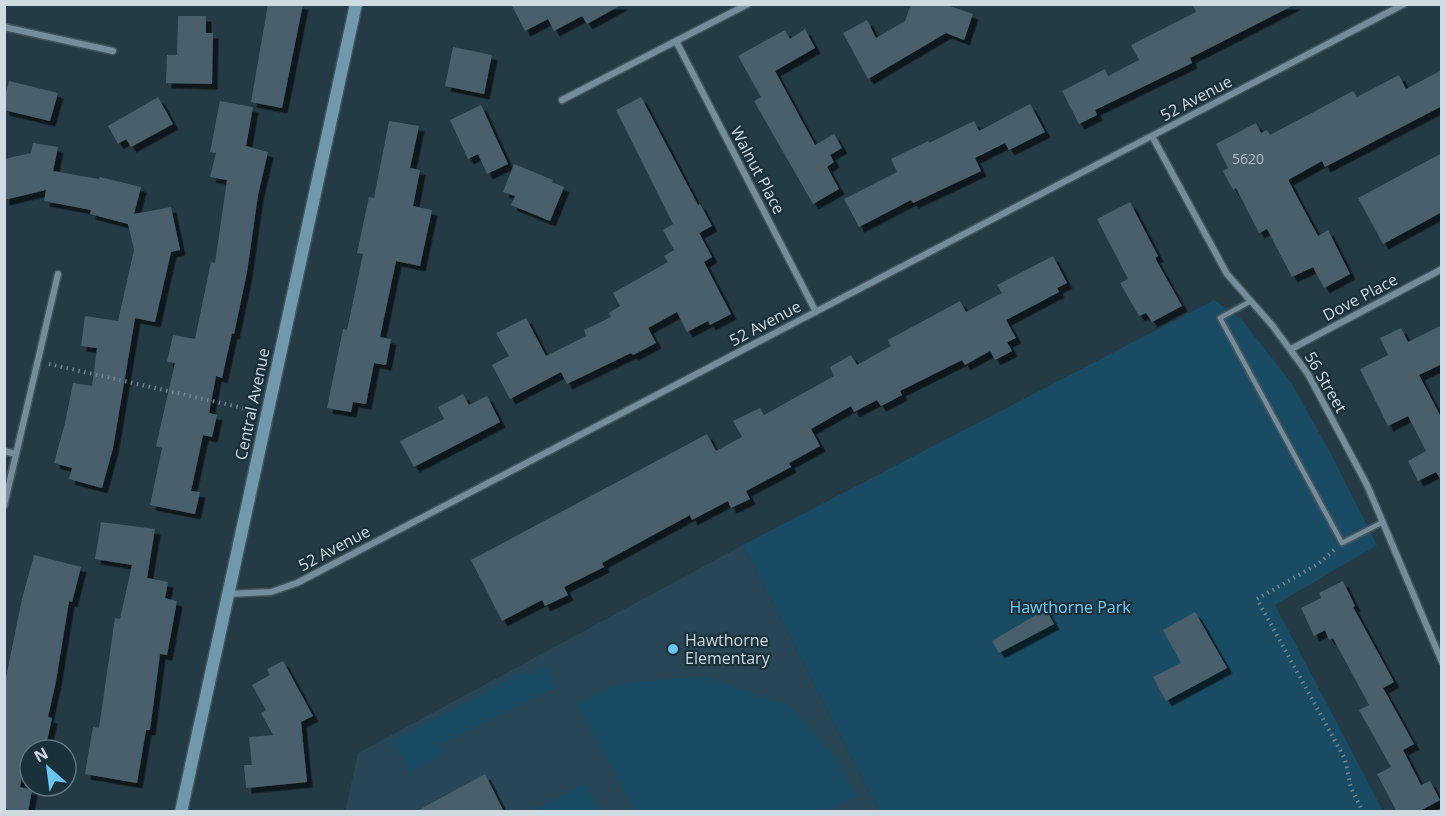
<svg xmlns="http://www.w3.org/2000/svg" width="1446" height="816" viewBox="0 0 1446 816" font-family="'Open Sans',sans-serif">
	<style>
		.built { fill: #284655 }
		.green { fill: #194c64 }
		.building { fill: #495f6c; filter: url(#shadow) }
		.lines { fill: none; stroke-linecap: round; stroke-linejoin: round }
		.lane-casing { stroke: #43555e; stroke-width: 8 }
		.street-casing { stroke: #43555e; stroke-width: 9 }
		.secondary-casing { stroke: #43555e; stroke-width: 15 }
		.path { stroke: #72848d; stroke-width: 4; stroke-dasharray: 1.5 4.5; stroke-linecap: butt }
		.lane { stroke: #758d9a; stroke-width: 4.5 }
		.street { stroke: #758d9a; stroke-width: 6 }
		.secondary { stroke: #7099ae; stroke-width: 12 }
		.poi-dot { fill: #69c4f1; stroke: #1a303a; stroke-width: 2 }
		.labels { text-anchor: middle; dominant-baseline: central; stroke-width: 4.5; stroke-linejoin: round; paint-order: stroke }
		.number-label { font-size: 14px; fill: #aebcc4 }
		.street-label { font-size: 16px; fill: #cfdbe2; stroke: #1a303a }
		.park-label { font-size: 16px; fill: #76cbf6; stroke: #1a303a }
		.poi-label { font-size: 16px; fill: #cfdbe2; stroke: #1a303a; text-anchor: start }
	</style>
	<defs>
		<filter id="shadow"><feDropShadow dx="5.5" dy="5.5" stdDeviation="0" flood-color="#0009"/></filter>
	</defs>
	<rect width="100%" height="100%" fill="#243a45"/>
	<path class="built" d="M 743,545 L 879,811 L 345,812 L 358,753 Z"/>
	<path class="green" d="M 1214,300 L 1242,320 L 1292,384 L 1330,452 L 1377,545 L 1275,605 L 1383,811 L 879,811 L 743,545 Z
		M 546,665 L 555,688 L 440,745 L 444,753 L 410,773 L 392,741 L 523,672 L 525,676 Z
		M 704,676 L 790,706 L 838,761 L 856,797 L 828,811 L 635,811 L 577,705 L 618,684 Z
		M 585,783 L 600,811 L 532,811 Z"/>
	<path class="building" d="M 268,4 L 303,4 L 282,108 L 251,102 Z
		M 511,4 L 623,4 L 587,24 L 582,16 L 554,31 L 548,19 L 525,31 Z
		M 911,4 L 944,4 L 973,14 L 964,40 L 946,33 L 868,79 L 843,33 L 867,20 L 876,38 L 905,21 Z
		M 1192,4 L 1296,4 L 1190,58 L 1192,63 L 1095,110 L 1097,115 L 1079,124 L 1062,91 L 1105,69 L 1108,76 L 1139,60 L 1131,45 L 1196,12 Z
		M 178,16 L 206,16 L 206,33 L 213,33 L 212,84 L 166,83 L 167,55 L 177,55 Z
		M 805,29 L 815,48 L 775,71 L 815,145 L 834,134 L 842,148 L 830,155 L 834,162 L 827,167 L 839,189 L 813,204 L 754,101 L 761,97 L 738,56 L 785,30 L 790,39 Z
		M 453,47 L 492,55 L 484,94 L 445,86 Z
		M 1442,70 L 1442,106 L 1325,167 L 1322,161 L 1288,180 L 1318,236 L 1328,230 L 1350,274 L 1324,288 L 1313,267 L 1292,277 L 1267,229 L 1259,233 L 1236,188 L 1233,190 L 1223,171 L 1228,168 L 1216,144 L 1256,123 L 1261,133 L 1267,130 L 1270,135 L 1353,91 L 1357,97 L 1399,75 L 1406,89 Z
		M 9,81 L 58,93 L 50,121 L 4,110 L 4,99 Z
		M 158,97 L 173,124 L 131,147 L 126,139 L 118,144 L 108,126 Z
		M 641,97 L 698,205 L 700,204 L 712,226 L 699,233 L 712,257 L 704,262 L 731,314 L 710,325 L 708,321 L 687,332 L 677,312 L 648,328 L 656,343 L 633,355 L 631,353 L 567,384 L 561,372 L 510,399 L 492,365 L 509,356 L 496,333 L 526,318 L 546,356 L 586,336 L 584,330 L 611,317 L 609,313 L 620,306 L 613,293 L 668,262 L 664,256 L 674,250 L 663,230 L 673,224 L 616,110 Z
		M 220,101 L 253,107 L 246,146 L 268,152 L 258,195 L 247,272 L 234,334 L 232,333 L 222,378 L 216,376 L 209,413 L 217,415 L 212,437 L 203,435 L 191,491 L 200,492 L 195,514 L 150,505 L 162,448 L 156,446 L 175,363 L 167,362 L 173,335 L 195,339 L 211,262 L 215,263 L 227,180 L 210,177 L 216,153 L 210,152 Z
		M 1030,104 L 1045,132 L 1009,150 L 1005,143 L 975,158 L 981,171 L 913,203 L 911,200 L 859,227 L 844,199 L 897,172 L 891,159 L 928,141 L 929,143 L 974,121 L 979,131 Z
		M 481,105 L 508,164 L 487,174 L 478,154 L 468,159 L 450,120 Z
		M 389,121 L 419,126 L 410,168 L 420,170 L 413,206 L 432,210 L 420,266 L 396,261 L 380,337 L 391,339 L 386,365 L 374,363 L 366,404 L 353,402 L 351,412 L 327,408 L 343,329 L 347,330 L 363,254 L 357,253 L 369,197 L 374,198 Z
		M 33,143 L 58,147 L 53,171 L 99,179 L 100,177 L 141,187 L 134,214 L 171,207 L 180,250 L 171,252 L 155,322 L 135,318 L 113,448 L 102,488 L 69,479 L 72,468 L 54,463 L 65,423 L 73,383 L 92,386 L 97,348 L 81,346 L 85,316 L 118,321 L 134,250 L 128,224 L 90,214 L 91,210 L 44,201 L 46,190 L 4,200 L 4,159 L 31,153 Z
		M 1442,153 L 1442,212 L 1383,244 L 1358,198 Z
		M 514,164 L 553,180 L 552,182 L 564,187 L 550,221 L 511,205 L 515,196 L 503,192 Z
		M 1130,202 L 1158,256 L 1155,258 L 1182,306 L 1152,322 L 1146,313 L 1139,316 L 1120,283 L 1128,279 L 1097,219 Z
		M 1053,256 L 1067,283 L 1057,288 L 1059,292 L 1006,320 L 1016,338 L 1007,342 L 1012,351 L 995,360 L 990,351 L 965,365 L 962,360 L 900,391 L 902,395 L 881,406 L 877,400 L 854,412 L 851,406 L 811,429 L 820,446 L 789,463 L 791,467 L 746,491 L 750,499 L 731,508 L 728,501 L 692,520 L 690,515 L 602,563 L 604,567 L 564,587 L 568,595 L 545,606 L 542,600 L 502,621 L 471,560 L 707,434 L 716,451 L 742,437 L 733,421 L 760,408 L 764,415 L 834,376 L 830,367 L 851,355 L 857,365 L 891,346 L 888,340 L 960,301 L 966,312 L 1002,293 L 997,285 Z
		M 1442,325 L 1442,364 L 1419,375 L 1442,419 L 1442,482 L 1436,472 L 1418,481 L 1408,461 L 1426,451 L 1408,416 L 1388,426 L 1360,369 L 1388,355 L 1380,338 L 1401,328 L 1408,342 Z
		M 463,394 L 469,405 L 487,396 L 500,422 L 414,467 L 400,441 L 444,419 L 438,407 Z
		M 101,522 L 155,529 L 147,578 L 168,582 L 165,598 L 177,601 L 167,655 L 160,654 L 150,730 L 146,730 L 137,783 L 85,774 L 93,727 L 99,728 L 115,618 L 120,619 L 132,565 L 95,559 Z
		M 34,555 L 81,567 L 72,602 L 69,601 L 56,681 L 48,717 L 52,718 L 45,750 L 30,750 L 30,764 L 25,763 L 20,787 L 32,790 L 28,812 L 4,812 L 4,687 L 22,599 Z
		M 1343,581 L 1355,606 L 1353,607 L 1394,682 L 1383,688 L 1414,744 L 1403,750 L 1421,785 L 1430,781 L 1440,800 L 1418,812 L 1397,812 L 1377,774 L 1391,767 L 1359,710 L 1369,705 L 1333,638 L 1329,640 L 1325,630 L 1314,636 L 1301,608 L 1321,598 L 1319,593 Z
		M 1046,609 L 1054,624 L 999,653 L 992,641 Z
		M 1195,612 L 1227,668 L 1166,701 L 1153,677 L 1181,663 L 1163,630 Z
		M 283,661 L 313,716 L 301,722 L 307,782 L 246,788 L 244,765 L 252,765 L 249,737 L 273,735 L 261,713 L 266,710 L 252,685 L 270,675 L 267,669 Z
		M 485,774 L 504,812 L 415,812 Z"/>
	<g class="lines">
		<defs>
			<path id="lane" d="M 1251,301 L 1220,318 L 1342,543 L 1383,522"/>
			<path id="street" d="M 748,4 L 676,41 L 816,312
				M 4,27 L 113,51
				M 562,100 L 676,41
				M 1152,136 L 1227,274 L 1272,325 L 1308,374 L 1367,485 L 1442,662
				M 1291,349 L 1442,269
				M 4,451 L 16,454
				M 4,506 L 58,274
				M 228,594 L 271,592 L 297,583 L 1404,4"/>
			<path id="secondary" d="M 181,812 L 356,4"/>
		</defs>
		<use href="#lane" class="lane-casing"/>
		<use href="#street" class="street-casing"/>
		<use href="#secondary" class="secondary-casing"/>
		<path class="path" d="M 49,364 L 252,410
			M 1334,550 L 1318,564 L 1257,599 L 1345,759 L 1351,788 L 1363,812"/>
		<use href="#lane" class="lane"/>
		<use href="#street" class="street"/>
		<use href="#secondary" class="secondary"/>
	</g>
	<circle class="poi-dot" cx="673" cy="649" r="6"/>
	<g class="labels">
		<g class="number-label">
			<text x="1248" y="158">5620</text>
		</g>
		<g class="street-label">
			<text transform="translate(1196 98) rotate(-28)">52 Avenue</text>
			<text transform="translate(758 170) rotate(62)">Walnut Place</text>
			<text transform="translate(1360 297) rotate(-28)">Dove Place</text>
			<text transform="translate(765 323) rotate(-28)">52 Avenue</text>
			<text transform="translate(1326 382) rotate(60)">56 Street</text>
			<text transform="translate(252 404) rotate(-78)">Central Avenue</text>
			<text transform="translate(334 548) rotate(-28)">52 Avenue</text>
		</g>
		<g class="park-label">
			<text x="1070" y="607">Hawthorne Park</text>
		</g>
		<g class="poi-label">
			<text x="685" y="640">Hawthorne<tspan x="685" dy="18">Elementary</tspan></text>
		</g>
	</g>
	<rect width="1446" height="816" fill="none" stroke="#cfdbe2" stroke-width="12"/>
	<g transform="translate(48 768) rotate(332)"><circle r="28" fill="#1a303a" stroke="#62747d" stroke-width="1.5"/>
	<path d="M0-4.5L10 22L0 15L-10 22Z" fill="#69c4f1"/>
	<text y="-9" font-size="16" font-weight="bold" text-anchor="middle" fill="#cfdbe2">N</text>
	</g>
</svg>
